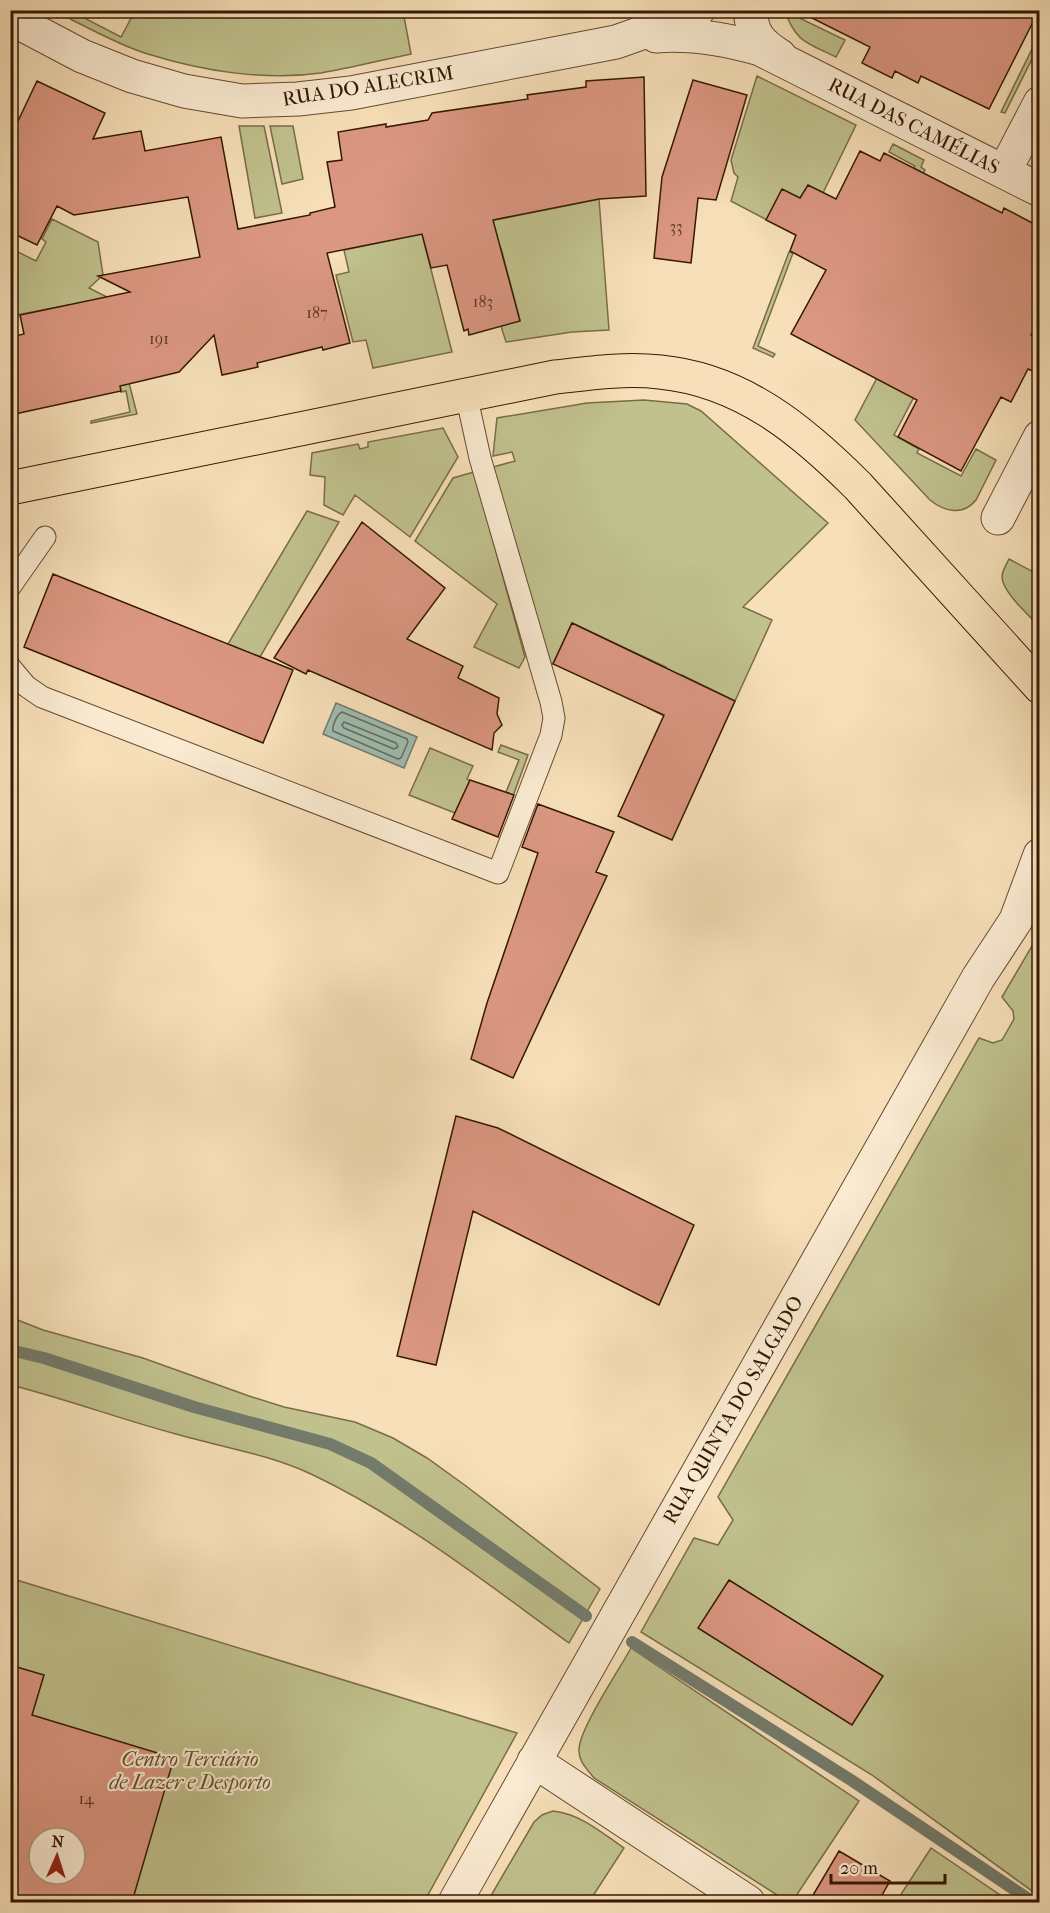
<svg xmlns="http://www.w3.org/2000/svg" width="1050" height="1913" viewBox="0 0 1050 1913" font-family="'IM FELL French Canon',serif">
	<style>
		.green { fill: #c0c18d; stroke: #7a6c48; stroke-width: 1.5; fill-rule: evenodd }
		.water { fill: #9dbdb2; stroke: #737b6c; stroke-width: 1.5 }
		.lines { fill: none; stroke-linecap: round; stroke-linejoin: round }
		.shore { stroke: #696a5a; stroke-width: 1.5 }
		.stream { stroke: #737b6c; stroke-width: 12 }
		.building { fill: #db9782; stroke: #351802; stroke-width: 1.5; fill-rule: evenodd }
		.service-casing { stroke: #664a30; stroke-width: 23 }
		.minor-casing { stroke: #664a30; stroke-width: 35 }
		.primary-casing { stroke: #351802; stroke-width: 35 }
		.path { stroke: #351802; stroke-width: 4; stroke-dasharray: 4.5 3; stroke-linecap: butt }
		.service { stroke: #faebd2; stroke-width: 21 }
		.minor { stroke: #faebd2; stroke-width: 33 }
		.primary { stroke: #f7e0b9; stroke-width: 33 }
		.labels { text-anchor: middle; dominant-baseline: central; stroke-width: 4.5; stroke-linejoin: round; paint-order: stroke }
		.number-label { font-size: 16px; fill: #5e3822 }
		.street-label { font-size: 20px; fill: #351802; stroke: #faebd2 }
		.park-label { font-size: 20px; font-style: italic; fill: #5f4b2c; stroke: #faebd2 }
	</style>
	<rect width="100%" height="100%" fill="#f7e0b9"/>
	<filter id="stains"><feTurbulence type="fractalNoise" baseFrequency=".00333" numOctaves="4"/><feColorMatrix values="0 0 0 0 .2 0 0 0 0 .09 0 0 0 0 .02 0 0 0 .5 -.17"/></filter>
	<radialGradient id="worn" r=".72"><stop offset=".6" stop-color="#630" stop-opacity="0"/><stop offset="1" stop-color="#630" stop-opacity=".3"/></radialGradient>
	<path class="green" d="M 62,11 L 77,11 L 86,19 L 121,37 L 135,11 L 403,11 L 411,54 C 381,60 351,68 321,73 C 265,81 202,71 148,54 C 121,46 97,32 72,20 L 66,16 Z
		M 785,11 L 845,40 L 836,57 C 808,43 796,43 785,11 Z
		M 1035,43 L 1039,45 L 1005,113 L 1001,112 Z
		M 757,76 L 856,125 L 801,238 L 731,201 L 738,177 L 734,173 L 731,160 Z
		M 239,126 L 264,126 L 282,213 L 255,218 Z
		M 270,126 L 293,126 L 303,179 L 282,184 Z
		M 893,144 L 924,160 L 921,167 L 925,170 L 884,250 L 875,246 L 915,166 L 889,152 Z
		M 599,199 L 609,330 L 572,332 L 506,342 L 501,326 L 520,320 L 501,248 L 461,227 Z
		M 52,219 L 98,242 L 103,275 L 89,288 L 107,297 L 137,414 L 91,423 L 91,421 L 130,412 L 126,391 L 121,392 L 117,367 L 68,305 L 11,316 L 10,248 L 36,261 L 46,242 L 42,239 Z
		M 422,234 L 452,352 L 373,368 L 366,340 L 353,342 L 336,275 L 349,272 L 344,250 Z
		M 789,252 L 793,253 L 758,346 L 775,354 L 773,357 L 753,348 Z
		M 909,317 L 917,391 L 894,435 L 919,449 L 917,453 L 961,476 L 976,449 L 996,460 L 976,500 C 963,516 945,512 930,500 L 855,420 Z
		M 644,400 L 687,404 L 701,411 L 828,523 L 743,607 L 772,620 L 735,701 L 682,675 L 664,716 L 648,708 L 666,667 L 572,623 L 553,664 L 550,663 L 493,467 L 515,461 L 512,452 L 493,456 L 497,418 L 587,403 Z
		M 443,428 L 458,457 L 410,537 L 355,495 L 343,515 L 324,505 L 325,477 L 310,475 L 312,453 L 358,444 L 360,449 L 368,447 L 368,442 Z
		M 474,472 L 525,657 L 519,668 L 474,647 L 497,604 L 415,541 L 453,478 Z
		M 307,511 L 339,522 L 260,657 L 228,644 Z
		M 1009,559 L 1039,575 L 1039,626 C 1029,615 1003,593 1002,577 C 1002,571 1006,565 1009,559 Z
		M 501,745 L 528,755 L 505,818 L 500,816 L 509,793 L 506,792 L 519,760 L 498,752 Z
		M 430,748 L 473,766 L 467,779 L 470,781 L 455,813 L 409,795 Z
		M 1039,934 L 1039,1896 L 872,1775 L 641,1632 L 694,1538 L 718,1545 L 733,1520 L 718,1497 L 979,1038 L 993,1043 L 1002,1040 L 1014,1019 L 1013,1011 L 1002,997 Z
		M 10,1317 L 43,1330 L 143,1358 L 249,1396 L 284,1407 L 355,1422 L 393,1438 L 427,1458 L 466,1486 L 600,1589 L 569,1643 C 486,1583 404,1518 311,1474 C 268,1454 221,1447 176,1434 C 120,1419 66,1399 11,1385 Z
		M 10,1578 L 517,1733 L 424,1902 L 11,1902 ZM 39,1838 L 75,1838 L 75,1874 L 39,1874 Z
		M 631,1648 L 859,1801 L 792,1902 L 788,1902 L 594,1778 C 587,1769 578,1761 579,1749 C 580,1728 619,1670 631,1648 Z
		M 553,1811 C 581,1814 602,1833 624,1848 L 589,1902 L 494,1902 L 489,1899 L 534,1822 L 542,1815 Z
		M 931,1848 L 1003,1897 L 999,1902 L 896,1902 Z"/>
	<path class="water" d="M 336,703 L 417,737 L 404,768 L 323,734 Z"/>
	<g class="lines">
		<path class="shore" d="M 342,712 L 407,739 L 408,742 L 401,758 L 398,759 L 333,731 C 332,726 337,714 342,712 Z
			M 344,722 L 396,743 L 398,747 L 394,749 L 344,728 L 342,725 Z"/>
		<path class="stream" d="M 10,1350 L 44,1358 L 194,1407 L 330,1444 L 371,1463 L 586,1616
			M 632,1642 L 851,1780 L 1033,1902"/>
	</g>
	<path class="building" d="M 796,10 L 1039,10 L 989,109 L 921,76 L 918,83 L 895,71 L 892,78 L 862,63 L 870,47 Z
		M 644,77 L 646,196 L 599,199 L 493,220 L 520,321 L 469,335 L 468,329 L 464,331 L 447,265 L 431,268 L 422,234 L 327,253 L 350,343 L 323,350 L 322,347 L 257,363 L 258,367 L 222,375 L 214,335 L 179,372 L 120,386 L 121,391 L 10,415 L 10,337 L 24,334 L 20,315 L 130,292 L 98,276 L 200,257 L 188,197 L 74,215 L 57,206 L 37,245 L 10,232 L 10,138 L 37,81 L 105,113 L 93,139 L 141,131 L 145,151 L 221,137 L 238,229 L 310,215 L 310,213 L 335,207 L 327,162 L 342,160 L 338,132 L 386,124 L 386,127 L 428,120 L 432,113 L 528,99 L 527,95 L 586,87 L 586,81 Z
		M 693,80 L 747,95 L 716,200 L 698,198 L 691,263 L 654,258 L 662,177 Z
		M 860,151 L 880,161 L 884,153 L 1002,213 L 1004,208 L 1040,227 L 1040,319 L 1031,335 L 1040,339 L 1040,374 L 1028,369 L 1011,402 L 1001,397 L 961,471 L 898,437 L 917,400 L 791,334 L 826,270 L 790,251 L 796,235 L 766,220 L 782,189 L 800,198 L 808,185 L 836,199 Z
		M 362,522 L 445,588 L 407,639 L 463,666 L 458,678 L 499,698 L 497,714 L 502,725 L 494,733 L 492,750 L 308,670 L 306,674 L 274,658 Z
		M 53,574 L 293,670 L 263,743 L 24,647 Z
		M 572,623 L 735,701 L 672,840 L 618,816 L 664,715 L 553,664 Z
		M 470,780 L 514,795 L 498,837 L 452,819 Z
		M 538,804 L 614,832 L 596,872 L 607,876 L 513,1078 L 471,1059 L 487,1003 L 538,853 L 522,847 Z
		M 456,1116 L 498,1128 L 694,1225 L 659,1305 L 473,1211 L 436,1365 L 397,1356 Z
		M 729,1580 L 883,1676 L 852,1725 L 698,1628 Z
		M 10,1665 L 44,1675 L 32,1715 L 174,1758 L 132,1902 L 33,1902 L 11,1896 L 18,1871 L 10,1868 ZM 39,1838 L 75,1838 L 75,1874 L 39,1874 Z
		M 839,1851 L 890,1881 L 878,1902 L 809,1902 Z"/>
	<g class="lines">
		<defs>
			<path id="service" d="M 10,587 L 45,537
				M 10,667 L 26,686 L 42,697 L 498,873 L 551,735 L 554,718 L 551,702 L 480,458 L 466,394"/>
			<path id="minor" d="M 750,10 C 752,35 760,43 780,56
				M 10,18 L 82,56 L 132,76 L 184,91 L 242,101 L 298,99 L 351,93 L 616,42 L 689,16 L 698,10
				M 656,36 C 692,33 725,39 760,49 L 1040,190
				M 1004,172 L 1040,103
				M 998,518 L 1040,437
				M 534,1761 L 748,1902
				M 455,1902 L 978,978 L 1016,920 L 1040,855"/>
			<path id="primary" d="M 10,488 L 555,377 C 590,373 625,368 660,372 C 742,380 802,430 858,486 L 1040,687"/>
		</defs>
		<use href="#service" class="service-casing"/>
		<use href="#minor" class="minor-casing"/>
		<use href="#primary" class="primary-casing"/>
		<path class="path" d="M 10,1902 L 11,1902"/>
		<use href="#service" class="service"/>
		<use href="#minor" class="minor"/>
		<use href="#primary" class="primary"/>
	</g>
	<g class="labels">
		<g class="number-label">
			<text x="676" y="226">33</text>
			<text x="483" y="301">183</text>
			<text x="317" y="312">187</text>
			<text x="159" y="338">191</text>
			<text x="86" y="1798">14</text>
		</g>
		<g class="street-label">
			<text transform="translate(368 86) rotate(-9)">RUA DO ALECRIM</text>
			<text transform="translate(914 126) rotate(27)">RUA DAS CAMÉLIAS</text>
			<text transform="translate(733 1410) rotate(-60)">RUA QUINTA DO SALGADO</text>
		</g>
		<g class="park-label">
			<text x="190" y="1759">Centro Terciário<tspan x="190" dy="23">de Lazer e Desporto</tspan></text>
		</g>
	</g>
	<rect width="1050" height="1913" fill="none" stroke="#f7e0b9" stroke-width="36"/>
	<rect x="12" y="12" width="1026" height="1889" fill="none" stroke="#351802" stroke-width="3"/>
	<rect x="18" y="18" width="1014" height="1877" fill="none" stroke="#351802" stroke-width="1.5"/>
	<g transform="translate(57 1856) rotate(3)"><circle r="28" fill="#faebd2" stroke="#ab977f" stroke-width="1.5"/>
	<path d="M0-4.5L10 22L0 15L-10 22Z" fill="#8f2418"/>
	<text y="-9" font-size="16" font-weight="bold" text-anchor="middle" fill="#351802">N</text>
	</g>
	<path d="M831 1874v9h114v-9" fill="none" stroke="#351802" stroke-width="3"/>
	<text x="840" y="1874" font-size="18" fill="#351802" stroke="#faebd2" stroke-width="4.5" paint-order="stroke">20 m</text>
	<rect width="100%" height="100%" filter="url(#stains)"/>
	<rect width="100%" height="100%" fill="url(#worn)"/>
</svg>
